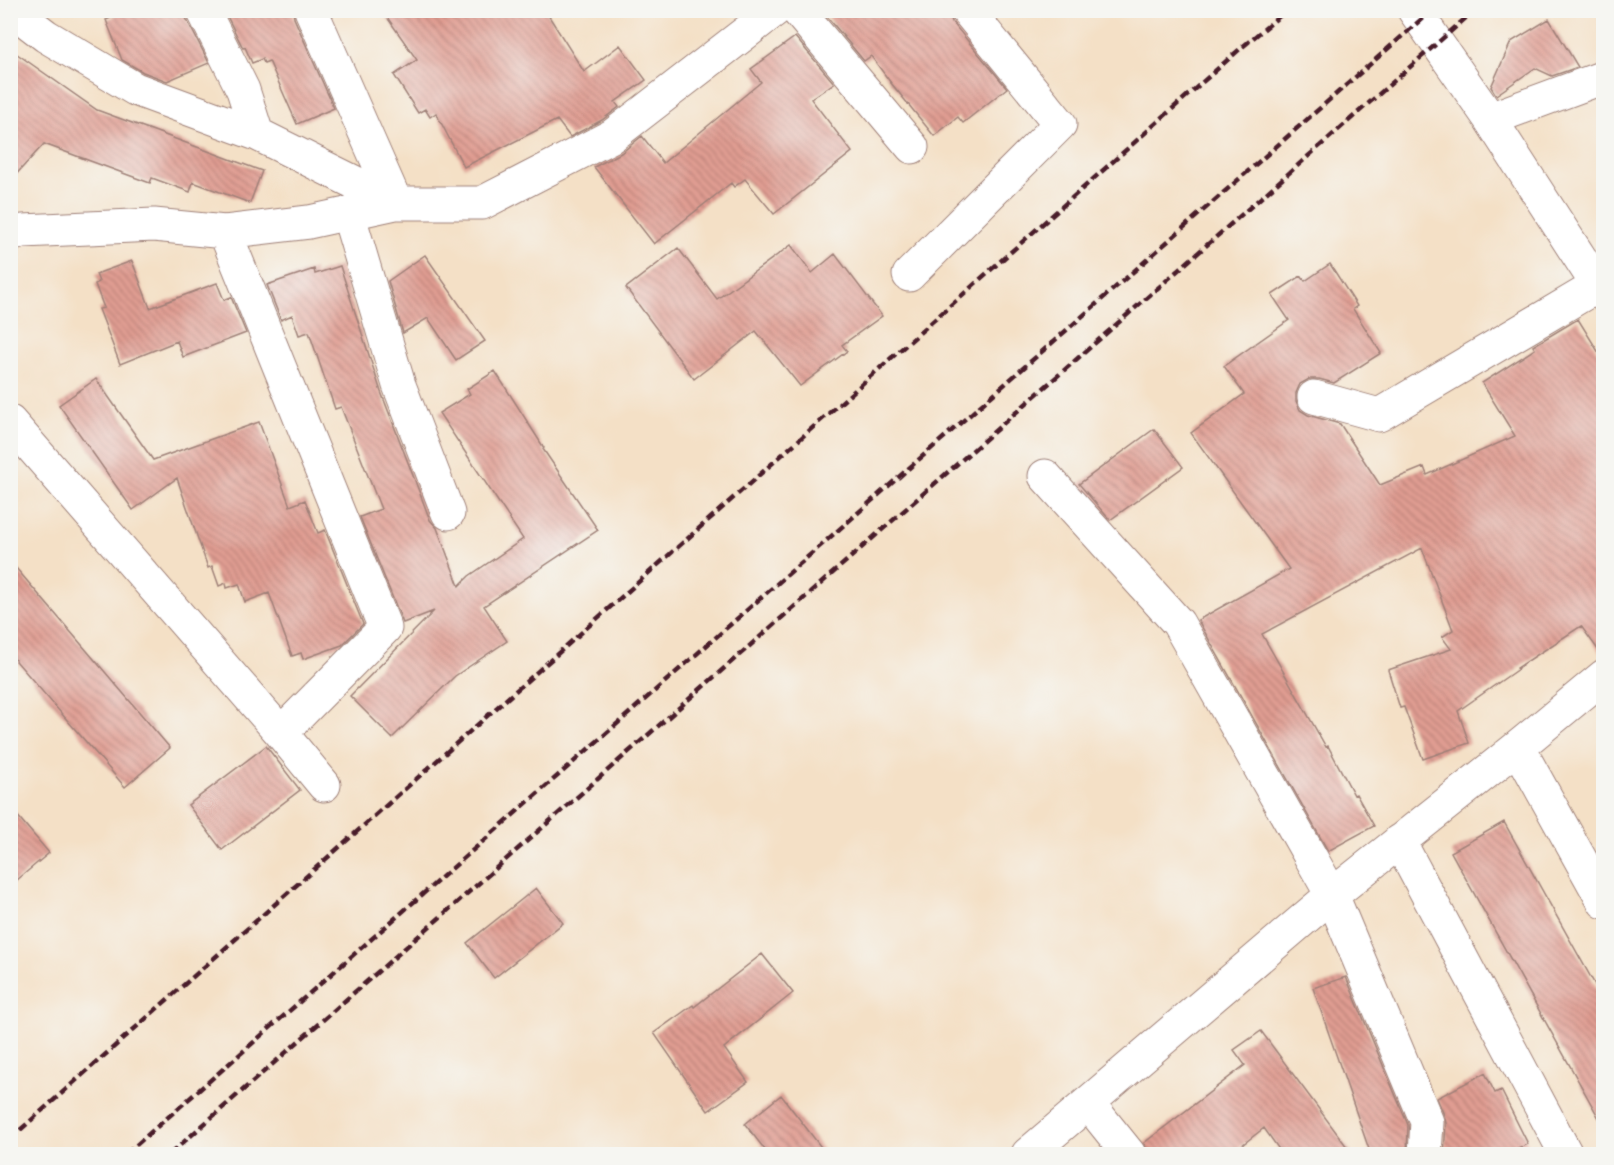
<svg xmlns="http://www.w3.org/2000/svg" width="1614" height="1165" viewBox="0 0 1614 1165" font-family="Cardo,serif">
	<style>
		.building { fill: url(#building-back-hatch) }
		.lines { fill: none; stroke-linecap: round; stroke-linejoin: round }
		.minor-casing { stroke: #9f8078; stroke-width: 35 }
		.minor { stroke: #fff; stroke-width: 33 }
		.rail { stroke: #4a1f2b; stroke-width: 4.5; stroke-dasharray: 9 4.5; stroke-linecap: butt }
	</style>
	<defs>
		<pattern id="building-back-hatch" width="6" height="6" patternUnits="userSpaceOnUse" patternTransform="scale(1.5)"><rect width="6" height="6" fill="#e09d92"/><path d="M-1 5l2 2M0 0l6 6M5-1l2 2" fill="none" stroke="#b87f77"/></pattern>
	</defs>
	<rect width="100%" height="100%" fill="#f6f6f2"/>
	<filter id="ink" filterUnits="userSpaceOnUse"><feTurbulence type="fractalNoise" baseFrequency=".0167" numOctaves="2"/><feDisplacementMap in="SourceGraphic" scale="12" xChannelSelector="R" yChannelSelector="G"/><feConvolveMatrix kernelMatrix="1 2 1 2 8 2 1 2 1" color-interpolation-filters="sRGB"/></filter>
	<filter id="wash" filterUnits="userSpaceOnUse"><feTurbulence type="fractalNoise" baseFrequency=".008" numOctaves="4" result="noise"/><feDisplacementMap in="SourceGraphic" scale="24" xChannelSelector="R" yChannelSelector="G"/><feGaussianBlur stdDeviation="1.35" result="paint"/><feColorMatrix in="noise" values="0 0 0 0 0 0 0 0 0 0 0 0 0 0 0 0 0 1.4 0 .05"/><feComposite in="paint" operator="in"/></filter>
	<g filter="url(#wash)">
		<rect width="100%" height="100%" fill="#f4e0c6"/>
		<g id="blocks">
			<path class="building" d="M 128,10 L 185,10 L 186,18 L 209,63 L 167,81 L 143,72 L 122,60 L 106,20 Z
				M 224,10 L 293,10 L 294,18 L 334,108 L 297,124 L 269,61 L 264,63 L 262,59 L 252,63 L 245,47 L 243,48 Z
				M 382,10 L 545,10 L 584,72 L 620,45 L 646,80 L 615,102 L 619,107 L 602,120 L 570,137 L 557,120 L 464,167 L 436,113 L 430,117 L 425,109 L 418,113 L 394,75 L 417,60 Z
				M 830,10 L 949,10 L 952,22 L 1007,88 L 963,123 L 958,117 L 934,136 L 891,83 L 871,56 L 864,61 L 825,14 Z
				M 1549,19 L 1578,67 L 1552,76 L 1535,68 L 1496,95 L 1491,87 L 1511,42 Z
				M 795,37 L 834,83 L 811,99 L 852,152 L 774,214 L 745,179 L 734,187 L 731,183 L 654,244 L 594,167 L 621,153 L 642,136 L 663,163 L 761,82 L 751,69 Z
				M 10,49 L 97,110 L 262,171 L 250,203 L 193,182 L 190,192 L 152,178 L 150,183 L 44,144 L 10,181 Z
				M 791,245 L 812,273 L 835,254 L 882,316 L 842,345 L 847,351 L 800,386 L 756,331 L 694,379 L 626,288 L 678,248 L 717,299 Z
				M 425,255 L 485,341 L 456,360 L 428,318 L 403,333 L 388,281 Z
				M 132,261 L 150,308 L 217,283 L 224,300 L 231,297 L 246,333 L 183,357 L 177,341 L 120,364 L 99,309 L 104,308 L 95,284 L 99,282 L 96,274 Z
				M 1330,264 L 1357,306 L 1353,309 L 1381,353 L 1334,383 L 1319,379 L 1309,379 L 1300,384 L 1296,393 L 1296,401 L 1300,410 L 1308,415 L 1340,424 L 1380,485 L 1424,467 L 1427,475 L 1515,436 L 1482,383 L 1535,349 L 1533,346 L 1578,319 L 1604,361 L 1604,658 L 1581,626 L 1517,668 L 1518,669 L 1458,711 L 1469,743 L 1423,759 L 1404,707 L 1400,708 L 1388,670 L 1451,649 L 1442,637 L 1453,630 L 1422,548 L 1262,634 L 1326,747 L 1328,746 L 1354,795 L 1356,794 L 1374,826 L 1328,851 L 1198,620 L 1289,569 L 1191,433 L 1244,394 L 1224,366 L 1289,320 L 1272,295 L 1301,276 L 1305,281 Z
				M 340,266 L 381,392 L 430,520 L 437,528 L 459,586 L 469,576 L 523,539 L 439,413 L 470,394 L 467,389 L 495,371 L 544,448 L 543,449 L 598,530 L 484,606 L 507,641 L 455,676 L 392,738 L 350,696 L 434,611 L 403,623 L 360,517 L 381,509 L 341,407 L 335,409 L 309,332 L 299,335 L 292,315 L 281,320 L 267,285 L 314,269 L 315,274 Z
				M 96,379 L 153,460 L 259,422 L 290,506 L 305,500 L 318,533 L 325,530 L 363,624 L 342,645 L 303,659 L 301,653 L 292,656 L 269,593 L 245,602 L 239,584 L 227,588 L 226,583 L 219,586 L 212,566 L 208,568 L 177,478 L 133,510 L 59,405 Z
				M 1154,429 L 1183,467 L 1110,520 L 1079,484 Z
				M 10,561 L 170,748 L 125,787 L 10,654 Z
				M 266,746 L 300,790 L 222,850 L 188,805 Z
				M 10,807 L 49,853 L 10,886 Z
				M 1504,822 L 1604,1001 L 1604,1127 L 1451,852 Z
				M 536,888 L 563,923 L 494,978 L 467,943 Z
				M 762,954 L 793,993 L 724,1048 L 748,1082 L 708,1111 L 654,1033 L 693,1005 L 694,1007 Z
				M 1346,977 L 1408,1125 L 1407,1155 L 1371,1155 L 1313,988 Z
				M 1261,1031 L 1353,1155 L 1283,1155 L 1264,1128 L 1229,1155 L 1147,1155 L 1147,1151 L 1144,1143 L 1245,1065 L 1234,1050 Z
				M 1485,1073 L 1495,1093 L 1501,1090 L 1528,1144 L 1507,1155 L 1444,1155 L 1446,1123 L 1444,1115 L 1437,1098 Z
				M 781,1095 L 827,1155 L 769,1155 L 745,1124 Z"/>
		</g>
	</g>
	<g filter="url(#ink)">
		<use href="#blocks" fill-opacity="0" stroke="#9f8078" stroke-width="1.5"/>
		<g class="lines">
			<defs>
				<path id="minor" d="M 12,10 L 46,36 L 135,89 L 257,134 L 396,203
					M 203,10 L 243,90 L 257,134
					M 311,10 L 396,203
					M 797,10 L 912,147
					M 1414,10 L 1490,119 L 1604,295
					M 1490,119 L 1604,77
					M 348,213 L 399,385 L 448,513
					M 10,235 L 23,231 L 154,225 L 225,232 L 309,222 L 396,203 L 482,203 L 612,136 L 775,10
					M 909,275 L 1060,124 L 967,10
					M 1314,397 L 1379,415 L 1597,286
					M 10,422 L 281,733 L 385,628 L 225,232
					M 1045,476 L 1178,623 L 1332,895 L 1427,1122 L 1425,1154
					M 281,733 L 324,785
					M 1518,747 L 1604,902
					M 1399,841 L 1566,1154
					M 1088,1103 L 1129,1154
					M 1028,1154 L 1332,895 L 1518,747 L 1604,676"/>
			</defs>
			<use href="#minor" class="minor-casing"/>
			<use href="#minor" class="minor"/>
			<path class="rail" d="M 10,1139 L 1241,48 L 1287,10
				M 126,1154 L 1432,10
				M 170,1154 L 1475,10"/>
		</g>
	</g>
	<rect width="1614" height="1165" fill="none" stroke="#f6f6f2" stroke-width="36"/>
</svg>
